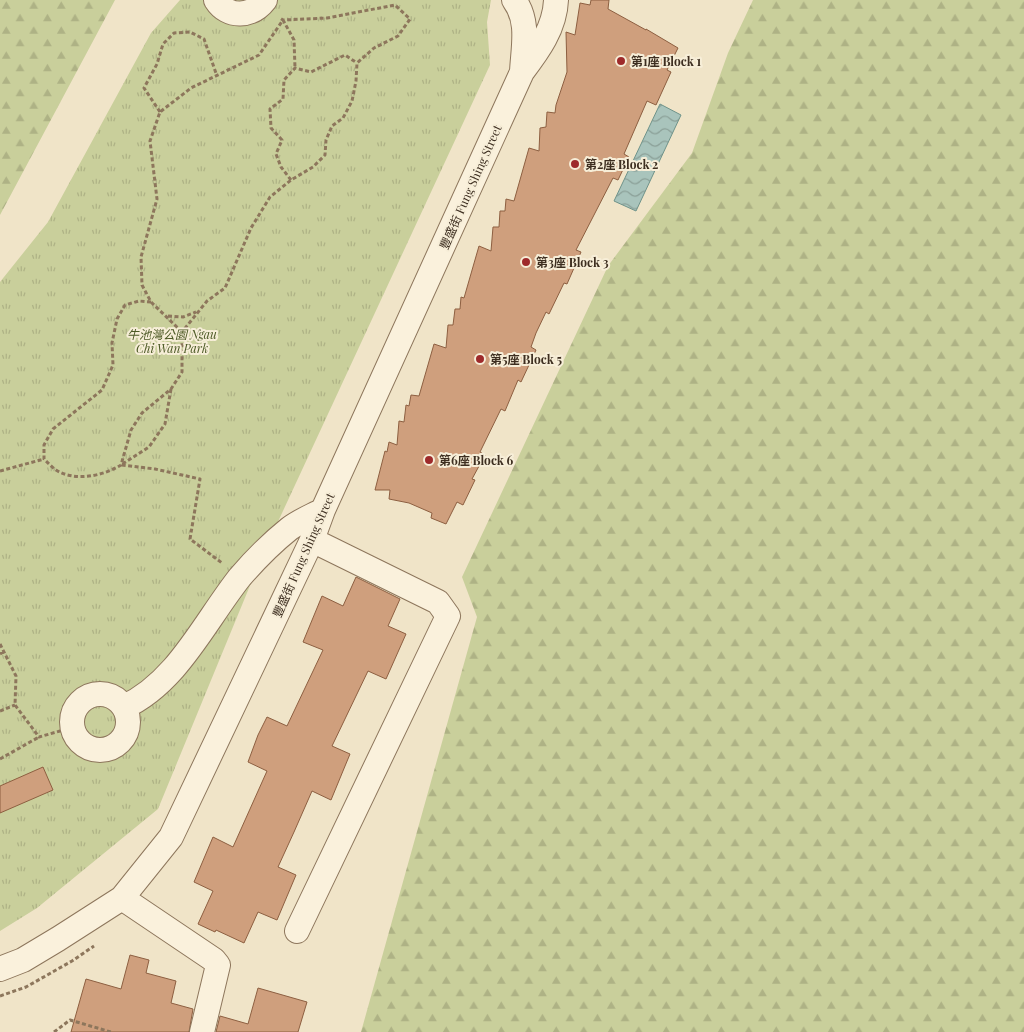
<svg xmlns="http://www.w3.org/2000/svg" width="1024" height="1032" viewBox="0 0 1024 1032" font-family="'Playfair Display','Noto Sans TC',serif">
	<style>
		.forest { fill: url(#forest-firs) }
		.park { fill: url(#park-tufts) }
		.water { fill: url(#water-waves); stroke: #6f938a }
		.building { fill: #cf9f7d; stroke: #8d5f41 }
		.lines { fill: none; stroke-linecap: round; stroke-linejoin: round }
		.minor-casing { stroke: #8d765c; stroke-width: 26 }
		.path { stroke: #8d765c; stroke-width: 3; stroke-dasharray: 4 2.5; stroke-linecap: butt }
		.minor { stroke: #faf1dc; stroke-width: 24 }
		.poi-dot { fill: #9e2a2b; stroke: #f7eed8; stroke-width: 2 }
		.labels { text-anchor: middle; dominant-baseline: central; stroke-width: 4; stroke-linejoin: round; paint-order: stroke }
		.poi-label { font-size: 12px; font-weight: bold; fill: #3d2e20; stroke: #f7eed8; text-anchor: start }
		.street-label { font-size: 12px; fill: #3d2e20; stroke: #f7eed8 }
		.park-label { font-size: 12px; font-style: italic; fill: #4d5a26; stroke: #f7eed8 }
	</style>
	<defs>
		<pattern id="forest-firs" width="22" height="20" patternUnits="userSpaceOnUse" patternTransform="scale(1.25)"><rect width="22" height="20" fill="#c9cf9b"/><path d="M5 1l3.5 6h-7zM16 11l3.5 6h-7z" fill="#aeb285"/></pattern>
		<pattern id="park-tufts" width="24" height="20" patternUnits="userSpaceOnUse" patternTransform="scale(1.25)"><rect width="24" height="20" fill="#c9cf9b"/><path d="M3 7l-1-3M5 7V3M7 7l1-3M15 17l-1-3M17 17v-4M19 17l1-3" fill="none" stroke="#aeb285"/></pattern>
		<pattern id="water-waves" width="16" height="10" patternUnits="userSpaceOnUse" patternTransform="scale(1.25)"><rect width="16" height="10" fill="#a9c4bc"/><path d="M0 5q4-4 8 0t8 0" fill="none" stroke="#8ba098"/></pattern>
	</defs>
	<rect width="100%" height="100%" fill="#f0e4c8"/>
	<path class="forest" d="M 0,0 L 115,0 L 0,215 Z
		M 753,0 L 1024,0 L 1024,1032 L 361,1032 L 477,617 L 462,577 L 608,266 L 692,153 L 728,53 Z"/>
	<path class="park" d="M 180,0 L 491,0 L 487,22 L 490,65 L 263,554 L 158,809 L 37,908 L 0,931 L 0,282 L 48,222 L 151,33 Z"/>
	<path class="water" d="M 660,104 L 681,115 L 636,211 L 614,201 Z"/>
	<path class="building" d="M 591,0 L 609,0 L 608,9 L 646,30 L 646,29 L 678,48 L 667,70 L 671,72 L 656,105 L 647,101 L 624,154 L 629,157 L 618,180 L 613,178 L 576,250 L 581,252 L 567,284 L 564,283 L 549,314 L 546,312 L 536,333 L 531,347 L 536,350 L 521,382 L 518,380 L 505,411 L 501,409 L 480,452 L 485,455 L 472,479 L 475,480 L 463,505 L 457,502 L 446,524 L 431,518 L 432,513 L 409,503 L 389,499 L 390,490 L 375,490 L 385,451 L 387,452 L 389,442 L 397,445 L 399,421 L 404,422 L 406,405 L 409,406 L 411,395 L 419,396 L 434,344 L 446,348 L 448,325 L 453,325 L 455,309 L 460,309 L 461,297 L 464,298 L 479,246 L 491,251 L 493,227 L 499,227 L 500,211 L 505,211 L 506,199 L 514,201 L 529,148 L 539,151 L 540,128 L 546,127 L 547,112 L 555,113 L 556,105 L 567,72 L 566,32 L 575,35 L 580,3 L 590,5 Z
		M 356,577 L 400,599 L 388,626 L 406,634 L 386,679 L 368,671 L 332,746 L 350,754 L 331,800 L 312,791 L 294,832 L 278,867 L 296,875 L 277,920 L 258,912 L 244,943 L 216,930 L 215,932 L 198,924 L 213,891 L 194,882 L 213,837 L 233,847 L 267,771 L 248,762 L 258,735 L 267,717 L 287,726 L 323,650 L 303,642 L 322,596 L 343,606 Z
		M 43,767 L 53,790 L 0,813 L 0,786 Z
		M 130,955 L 149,960 L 146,973 L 176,981 L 171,1003 L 193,1009 L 189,1032 L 71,1032 L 86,979 L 121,989 Z
		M 258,988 L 307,1002 L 298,1032 L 216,1032 L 220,1016 L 248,1024 Z"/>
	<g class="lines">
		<defs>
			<path id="minor" d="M 216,0 C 228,19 252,17 265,0
				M 514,0 C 530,21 523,48 522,72
				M72 722a28 28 0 1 1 56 0a28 28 0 1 1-56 0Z
				M 124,707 C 177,683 205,621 240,577 C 253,562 274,541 289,529 C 299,521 312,516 323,510
				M 122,898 L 214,960 L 218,965 L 202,1032
				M 297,931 L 448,616 L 438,602 L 312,540
				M 0,969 L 23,960 L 58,939 L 122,898 L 171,837 L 312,540 L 323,510 L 522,72 C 538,51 555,28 556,0"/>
		</defs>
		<use href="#minor" class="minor-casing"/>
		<path class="path" d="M 160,112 L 144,88 L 157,64 L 163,44 L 174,33 L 190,32 L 204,39 L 217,76
			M 291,180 L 281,167 L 276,154 L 282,140 L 271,128 L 270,109 L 283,99 L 284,80 L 295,68 L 311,72 L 345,55 L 357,63
			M 151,302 L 139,301 L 125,305 L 117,319 L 112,343 L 113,365 L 102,390 L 53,429 L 44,445 L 44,459 C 48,463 52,467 56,470 C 75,482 103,476 121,465 L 131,430 L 142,413 L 171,389 L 182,372 L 182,332 L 207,301 L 225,288 L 251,228 L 270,197 L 291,180 L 313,167 L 325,155 L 326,140 L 332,126 L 343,118 L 352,101 L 356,81 L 357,63 L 374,48 L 398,36 L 410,19 L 395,5 L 327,18 L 283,20 L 280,18
			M 168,316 L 183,317 L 196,312
			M 182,332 L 151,302 L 142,285 L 141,257 L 157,199 L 150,141 L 160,112 L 191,88 L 259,55 L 283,20 L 294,40 L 295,68
			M 171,389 L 165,424 L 149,447 L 121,465 L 155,469 L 200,479 L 190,539 L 222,563
			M 0,471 L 44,459
			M 0,644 L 16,676 L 15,705 L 39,737 L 60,731 L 72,729
			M 0,654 L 5,651
			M 0,711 L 15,705
			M 0,759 L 39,737
			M 0,996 L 26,987 L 72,961 L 94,946
			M 54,1032 L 70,1020 L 111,1032"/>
		<use href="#minor" class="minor"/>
	</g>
	<g class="poi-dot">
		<circle cx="621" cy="61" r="5"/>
		<circle cx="575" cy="164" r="5"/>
		<circle cx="526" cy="262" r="5"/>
		<circle cx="480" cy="359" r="5"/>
		<circle cx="429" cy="460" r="5"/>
	</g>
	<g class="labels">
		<g class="poi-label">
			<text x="631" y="61">第1座 Block 1</text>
			<text x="585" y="164">第2座 Block 2</text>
			<text x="536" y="262">第3座 Block 3</text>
			<text x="490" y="359">第5座 Block 5</text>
			<text x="439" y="460">第6座 Block 6</text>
		</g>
		<g class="street-label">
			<text transform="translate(470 187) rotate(-66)">豐盛街 Fung Shing Street</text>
			<text transform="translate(303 555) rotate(-66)">豐盛街 Fung Shing Street</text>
		</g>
		<g class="park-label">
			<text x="172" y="334">牛池灣公園 Ngau<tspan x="172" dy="14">Chi Wan Park</tspan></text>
		</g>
	</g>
</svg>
